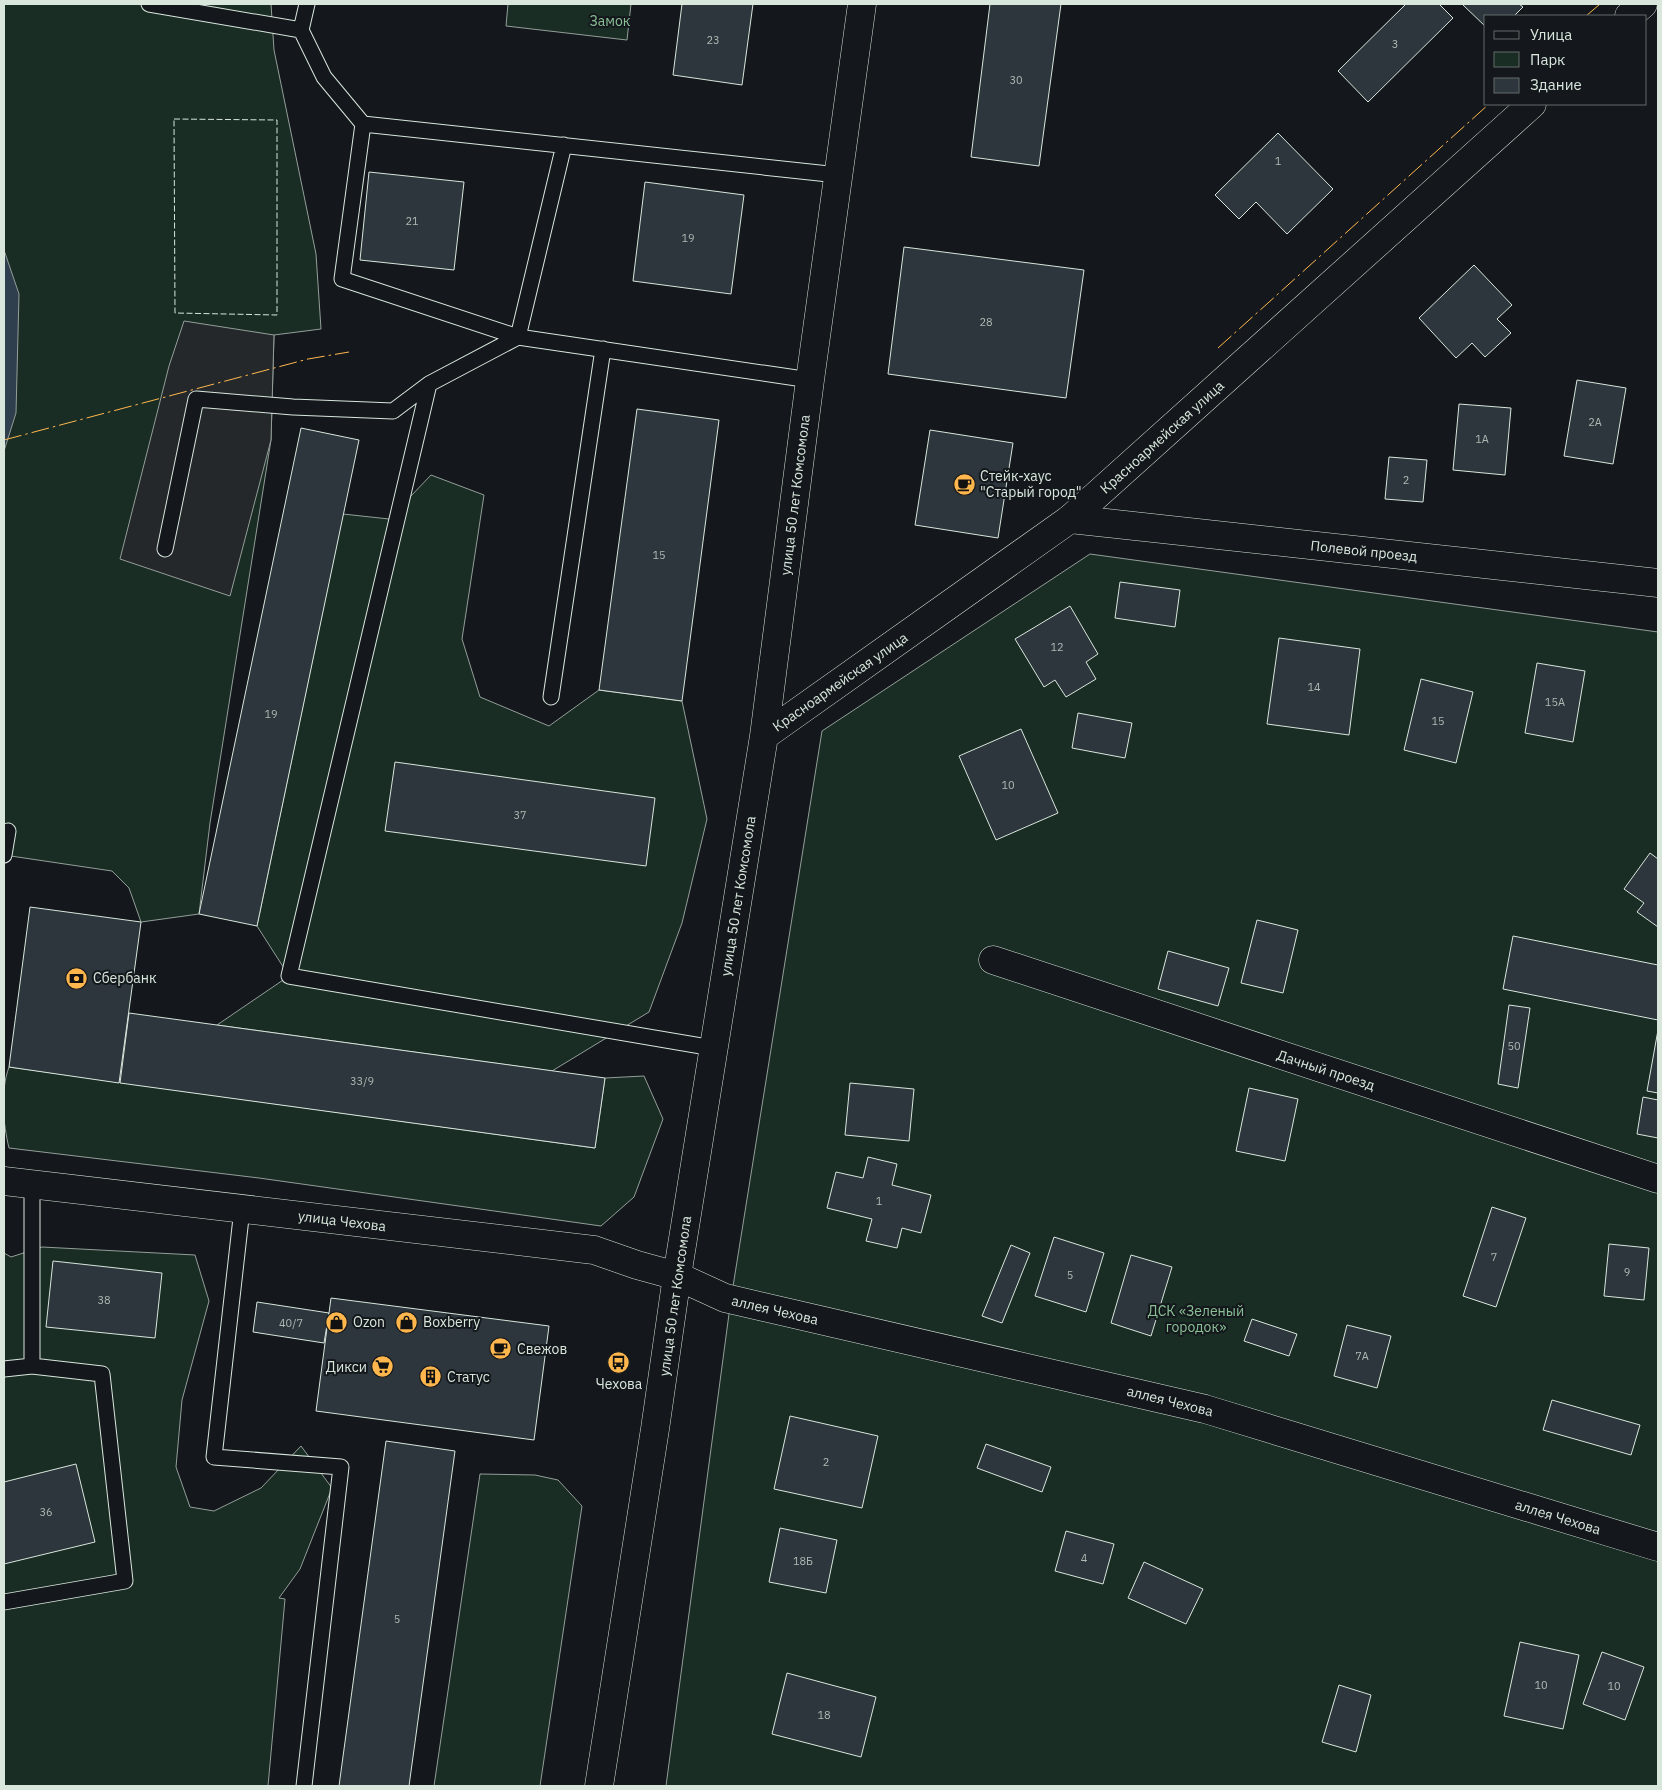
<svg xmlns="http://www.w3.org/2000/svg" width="1662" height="1790" viewBox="0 0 1662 1790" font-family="'IBM Plex Sans',sans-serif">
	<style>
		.green { fill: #1a2d24; stroke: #939e99 }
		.parking { fill: #24282b; stroke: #939e99 }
		.water { fill: #2f3f4d; stroke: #939e99 }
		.building { fill: #2c363c; stroke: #d8e6dc }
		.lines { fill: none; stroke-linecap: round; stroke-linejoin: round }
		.lane-casing { stroke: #d8e6dc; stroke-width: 17 }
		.street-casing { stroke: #d8e6dc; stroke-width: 29 }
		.secondary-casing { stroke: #d8e6dc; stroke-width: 29 }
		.lane { stroke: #14181c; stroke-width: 15 }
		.street { stroke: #14181c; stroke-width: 28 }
		.secondary { stroke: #14181c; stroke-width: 28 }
		.fence { stroke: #d8e6dc; stroke-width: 1; stroke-dasharray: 6 2.5; stroke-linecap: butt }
		.power { stroke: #ffb74d; stroke-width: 1; stroke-dasharray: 18 4 2.5 4; stroke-linecap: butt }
		.labels { text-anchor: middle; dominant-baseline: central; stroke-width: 4; stroke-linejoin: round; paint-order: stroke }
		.number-label { font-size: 11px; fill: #adbab4 }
		.park-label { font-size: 14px; fill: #8ac095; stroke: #14181c }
		.street-label { font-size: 14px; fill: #d8e6dc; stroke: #14181c }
		.poi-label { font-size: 14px; fill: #d8e6dc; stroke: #14181c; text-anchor: start }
	</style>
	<rect width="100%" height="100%" fill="#14181c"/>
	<path class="green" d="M 4,4 L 271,4 L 274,50 L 316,254 L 321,329 L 274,335 L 271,440 L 210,823 L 199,914 L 141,922 L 129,888 L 112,871 L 4,855 Z
		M 508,4 L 631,4 L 627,40 L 506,26 Z
		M 431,475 L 484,495 L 462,639 L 480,697 L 549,726 L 599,690 L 682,701 L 707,819 L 682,923 L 649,1012 L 552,1071 L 217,1025 L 289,976 L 257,926 L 343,514 L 389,519 Z
		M 1090,554 L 1658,632 L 1658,1786 L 666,1786 L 731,1299 L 822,731 Z
		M 9,1067 L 595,1148 L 605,1078 L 644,1076 L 663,1119 L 634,1197 L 601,1226 L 259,1178 L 9,1148 C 3,1123 0,1092 9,1067 Z
		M 42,1247 L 195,1255 L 209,1301 L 182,1400 L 176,1467 L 190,1507 L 214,1511 L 261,1488 L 301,1446 L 332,1488 L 300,1569 L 279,1598 L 285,1599 L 268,1786 L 4,1786 L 4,1253 L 11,1257 Z
		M 480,1474 L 535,1475 L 558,1480 L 582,1506 L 540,1786 L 434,1786 Z"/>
	<path class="parking" d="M 184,321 L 274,335 L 271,440 L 230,596 L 120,559 L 169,366 Z"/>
	<path class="water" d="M 4,250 L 19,294 L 16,413 L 4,451 Z"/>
	<path class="building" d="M 682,4 L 753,4 L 742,85 L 673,75 Z
		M 990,4 L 1061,4 L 1039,166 L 971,157 Z
		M 1406,4 L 1439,4 L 1453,18 L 1368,102 L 1338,71 Z
		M 1462,4 L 1519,4 L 1523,7 L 1514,16 L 1486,16 L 1486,27 Z
		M 1278,133 L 1333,189 L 1287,234 L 1256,202 L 1239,219 L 1215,195 Z
		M 369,172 L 464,182 L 454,270 L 360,260 Z
		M 645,182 L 744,195 L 731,294 L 633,281 Z
		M 904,247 L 1084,270 L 1066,398 L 888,374 Z
		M 1474,265 L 1512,305 L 1497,319 L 1511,333 L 1485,357 L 1472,343 L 1456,358 L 1419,318 Z
		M 1577,380 L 1626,388 L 1613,464 L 1564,456 Z
		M 1459,404 L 1511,408 L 1505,475 L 1453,470 Z
		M 637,409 L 719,420 L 682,701 L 599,690 Z
		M 301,428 L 359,440 L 257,926 L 199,914 Z
		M 930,430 L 1013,443 L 998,538 L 915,525 Z
		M 1389,457 L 1427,460 L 1423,502 L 1385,499 Z
		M 1120,582 L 1180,590 L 1175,627 L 1115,618 Z
		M 1070,606 L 1098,654 L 1086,662 L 1096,679 L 1066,697 L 1055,680 L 1044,687 L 1015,639 Z
		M 1279,638 L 1360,649 L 1349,735 L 1267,724 Z
		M 1537,663 L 1585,671 L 1573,742 L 1525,733 Z
		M 1421,679 L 1473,692 L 1456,763 L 1404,750 Z
		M 1078,713 L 1132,723 L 1125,758 L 1072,748 Z
		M 1021,729 L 1058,813 L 996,840 L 959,756 Z
		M 395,762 L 655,798 L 646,866 L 385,831 Z
		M 1650,853 L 1658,859 L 1658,927 L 1637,912 L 1644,903 L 1624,889 Z
		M 30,907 L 141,922 L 119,1083 L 9,1067 Z
		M 1257,920 L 1298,930 L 1283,993 L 1241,983 Z
		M 1513,936 L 1658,965 L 1658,1020 L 1503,989 Z
		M 1168,951 L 1229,968 L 1218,1006 L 1158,989 Z
		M 1509,1005 L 1530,1008 L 1518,1088 L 1498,1084 Z
		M 129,1013 L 605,1078 L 595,1148 L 120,1083 Z
		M 1658,1030 L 1658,1093 L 1647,1091 Z
		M 850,1083 L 914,1089 L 909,1141 L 845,1135 Z
		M 1249,1088 L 1298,1099 L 1285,1161 L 1236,1151 Z
		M 1643,1097 L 1658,1100 L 1658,1138 L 1637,1134 Z
		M 868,1157 L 897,1164 L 892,1185 L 931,1195 L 921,1233 L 902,1228 L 897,1248 L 866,1241 L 872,1219 L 827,1208 L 836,1172 L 863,1178 Z
		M 1492,1207 L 1526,1218 L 1496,1307 L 1463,1296 Z
		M 1054,1237 L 1104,1253 L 1086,1312 L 1035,1296 Z
		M 1609,1244 L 1649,1248 L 1644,1300 L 1604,1296 Z
		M 1011,1245 L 1030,1253 L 1002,1323 L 982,1316 Z
		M 1131,1255 L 1172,1267 L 1151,1336 L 1111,1323 Z
		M 53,1261 L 162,1273 L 155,1338 L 46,1327 Z
		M 331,1298 L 549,1326 L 534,1440 L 316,1411 Z
		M 257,1302 L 329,1313 L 324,1343 L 253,1332 Z
		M 1252,1319 L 1297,1334 L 1289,1356 L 1244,1341 Z
		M 1347,1325 L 1391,1336 L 1377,1388 L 1334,1376 Z
		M 1552,1400 L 1640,1425 L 1631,1455 L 1543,1430 Z
		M 790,1416 L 878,1436 L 862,1508 L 774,1489 Z
		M 386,1441 L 455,1451 L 409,1786 L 339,1786 Z
		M 986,1444 L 1051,1467 L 1042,1492 L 977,1468 Z
		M 76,1464 L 95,1542 L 4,1564 L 4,1482 Z
		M 780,1528 L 837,1540 L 826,1593 L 769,1582 Z
		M 1066,1531 L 1114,1544 L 1103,1584 L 1055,1571 Z
		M 1144,1562 L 1203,1589 L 1186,1624 L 1128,1598 Z
		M 1520,1642 L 1579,1655 L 1563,1729 L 1504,1716 Z
		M 1602,1652 L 1644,1667 L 1625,1720 L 1583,1704 Z
		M 787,1673 L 876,1697 L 861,1757 L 772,1734 Z
		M 1339,1685 L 1371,1695 L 1356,1752 L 1322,1742 Z"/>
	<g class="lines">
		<defs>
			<path id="lane" d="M 149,4 L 301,30
				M 307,4 L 301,30 L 324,77 L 363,124 L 838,175
				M 363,124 L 342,279 L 518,337 L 564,145
				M 165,549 L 196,399 L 293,407 L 393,411 L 429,384
				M 551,697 L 603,349
				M 4,855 L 8,831
				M 713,1048 L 289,976 L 429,384 L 518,337 L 810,380
				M 242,1209 L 214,1457 L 341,1467 L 304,1786
				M 4,1369 L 32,1366
				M 4,1602 L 125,1581 L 102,1374 L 32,1366 L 32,1186"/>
			<path id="street" d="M 1070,519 L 1658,583
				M 993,960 L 1658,1179
				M 677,1276 L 725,1298 L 1205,1409 L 1658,1547"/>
			<path id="secondary" d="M 1629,16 L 1643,4
				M 764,736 L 1070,519 L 1532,104
				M 4,1181 L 594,1250 L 637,1265 L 677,1276
				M 599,1786 L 655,1429 L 677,1276 L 764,736 L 810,380 L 862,4"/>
		</defs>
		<use href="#lane" class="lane-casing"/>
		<use href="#street" class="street-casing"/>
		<use href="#secondary" class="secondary-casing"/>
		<use href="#lane" class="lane"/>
		<use href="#street" class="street"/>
		<use href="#secondary" class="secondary"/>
		<path class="fence" d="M 174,119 L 277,120 L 277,315 L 175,313 Z"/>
		<path class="power" d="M 1586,16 L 1600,4
			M 1218,348 L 1489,104
			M 4,440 L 308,359 L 349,352"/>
	</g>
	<defs>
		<symbol id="cafe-disc" viewBox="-11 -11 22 22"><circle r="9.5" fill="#ffb74d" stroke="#14181c"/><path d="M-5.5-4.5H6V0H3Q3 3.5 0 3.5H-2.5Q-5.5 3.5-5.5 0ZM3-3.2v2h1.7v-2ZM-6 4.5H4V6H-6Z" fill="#111"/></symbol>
		<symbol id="bank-disc" viewBox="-11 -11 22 22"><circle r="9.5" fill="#ffb74d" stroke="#14181c"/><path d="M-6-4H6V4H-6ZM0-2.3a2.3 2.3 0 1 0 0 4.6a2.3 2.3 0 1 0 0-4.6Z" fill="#111"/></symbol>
		<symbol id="shop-disc" viewBox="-11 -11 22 22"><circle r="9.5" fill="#ffb74d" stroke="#14181c"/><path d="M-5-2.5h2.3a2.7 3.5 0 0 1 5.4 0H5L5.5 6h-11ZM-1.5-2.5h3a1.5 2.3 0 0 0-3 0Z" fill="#111"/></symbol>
		<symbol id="bus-disc" viewBox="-11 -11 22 22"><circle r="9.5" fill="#ffb74d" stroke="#14181c"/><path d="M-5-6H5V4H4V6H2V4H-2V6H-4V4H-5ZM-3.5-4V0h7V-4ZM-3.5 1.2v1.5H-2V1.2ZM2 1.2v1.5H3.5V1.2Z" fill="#111"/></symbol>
		<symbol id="supermarket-disc" viewBox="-11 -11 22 22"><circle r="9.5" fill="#ffb74d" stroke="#14181c"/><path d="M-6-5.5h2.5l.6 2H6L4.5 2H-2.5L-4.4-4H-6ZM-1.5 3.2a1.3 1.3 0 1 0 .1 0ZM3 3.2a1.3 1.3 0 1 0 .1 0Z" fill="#111"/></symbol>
		<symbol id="building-disc" viewBox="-11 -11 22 22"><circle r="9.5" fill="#ffb74d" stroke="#14181c"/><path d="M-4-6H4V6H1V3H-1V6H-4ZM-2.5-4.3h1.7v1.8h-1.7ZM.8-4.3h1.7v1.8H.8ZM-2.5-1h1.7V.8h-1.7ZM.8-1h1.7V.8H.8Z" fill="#111"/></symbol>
	</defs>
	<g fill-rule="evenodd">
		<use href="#cafe-disc" x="952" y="472" width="25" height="25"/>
		<use href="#bank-disc" x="64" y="966" width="25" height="25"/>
		<use href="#shop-disc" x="324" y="1310" width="25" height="25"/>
		<use href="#shop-disc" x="394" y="1310" width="25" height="25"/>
		<use href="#cafe-disc" x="488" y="1336" width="25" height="25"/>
		<use href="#bus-disc" x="606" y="1350" width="25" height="25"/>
		<use href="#supermarket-disc" x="370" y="1354" width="25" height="25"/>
		<use href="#building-disc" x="418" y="1364" width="25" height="25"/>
	</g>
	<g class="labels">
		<g class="number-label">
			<text x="713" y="40">23</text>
			<text x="1395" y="44">3</text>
			<text x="1016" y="80">30</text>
			<text x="1278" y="161">1</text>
			<text x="412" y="221">21</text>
			<text x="688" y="238">19</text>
			<text x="986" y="322">28</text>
			<text x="1595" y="422">2А</text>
			<text x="1482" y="439">1А</text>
			<text x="1406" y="480">2</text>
			<text x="659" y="555">15</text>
			<text x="1057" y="647">12</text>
			<text x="1314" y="687">14</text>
			<text x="1555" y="702">15А</text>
			<text x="271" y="714">19</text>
			<text x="1438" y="721">15</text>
			<text x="1008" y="785">10</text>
			<text x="520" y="815">37</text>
			<text x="1514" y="1046">50</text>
			<text x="362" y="1081">33/9</text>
			<text x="879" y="1201">1</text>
			<text x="1494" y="1257">7</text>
			<text x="1627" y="1272">9</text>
			<text x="1070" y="1275">5</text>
			<text x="104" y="1300">38</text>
			<text x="291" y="1323">40/7</text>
			<text x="1362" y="1356">7А</text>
			<text x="826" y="1462">2</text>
			<text x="46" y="1512">36</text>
			<text x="1084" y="1558">4</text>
			<text x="803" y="1561">18Б</text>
			<text x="397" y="1619">5</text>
			<text x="1541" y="1685">10</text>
			<text x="1614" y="1686">10</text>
			<text x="824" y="1715">18</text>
		</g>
		<g class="park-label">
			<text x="610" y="21">Замок</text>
			<text x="1196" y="1311">ДСК «Зеленый<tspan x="1196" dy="16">городок»</tspan></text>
		</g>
		<g class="street-label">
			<text transform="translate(1162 437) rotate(-42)">Красноармейская улица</text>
			<text transform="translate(795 495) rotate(-83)">улица 50 лет Комсомола</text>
			<text transform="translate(1364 551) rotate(6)">Полевой проезд</text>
			<text transform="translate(840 682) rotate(-35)">Красноармейская улица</text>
			<text transform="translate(738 896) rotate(-81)">улица 50 лет Комсомола</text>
			<text transform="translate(1326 1070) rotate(18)">Дачный проезд</text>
			<text transform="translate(342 1221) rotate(7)">улица Чехова</text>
			<text transform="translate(675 1296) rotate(-82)">улица 50 лет Комсомола</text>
			<text transform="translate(775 1310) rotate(13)">аллея Чехова</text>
			<text transform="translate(1170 1401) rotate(14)">аллея Чехова</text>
			<text transform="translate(1558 1517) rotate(17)">аллея Чехова</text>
		</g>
		<g class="poi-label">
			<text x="980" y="476">Стейк-хаус<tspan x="980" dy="16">"Старый город"</tspan></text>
			<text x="93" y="978">Сбербанк</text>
			<text x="353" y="1322">Ozon</text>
			<text x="423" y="1322">Boxberry</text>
			<text x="517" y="1349">Свежов</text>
			<text x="367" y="1367" text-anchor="end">Дикси</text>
			<text x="447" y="1377">Статус</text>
			<text x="619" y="1384" text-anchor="middle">Чехова</text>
		</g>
	</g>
	<rect width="1662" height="1790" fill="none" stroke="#d8e6dc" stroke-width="10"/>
	<rect x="1484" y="15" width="162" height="90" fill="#14181c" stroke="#626a69"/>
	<rect x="1494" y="31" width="25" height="8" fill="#14181c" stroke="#626a69"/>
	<text x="1530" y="40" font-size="15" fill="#d8e6dc">Улица</text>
	<rect x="1494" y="52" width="25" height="15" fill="#1a2d24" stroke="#626a69"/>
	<text x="1530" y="65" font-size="15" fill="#d8e6dc">Парк</text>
	<rect x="1494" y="78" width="25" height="15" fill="#2c363c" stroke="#626a69"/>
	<text x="1530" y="90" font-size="15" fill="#d8e6dc">Здание</text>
</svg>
